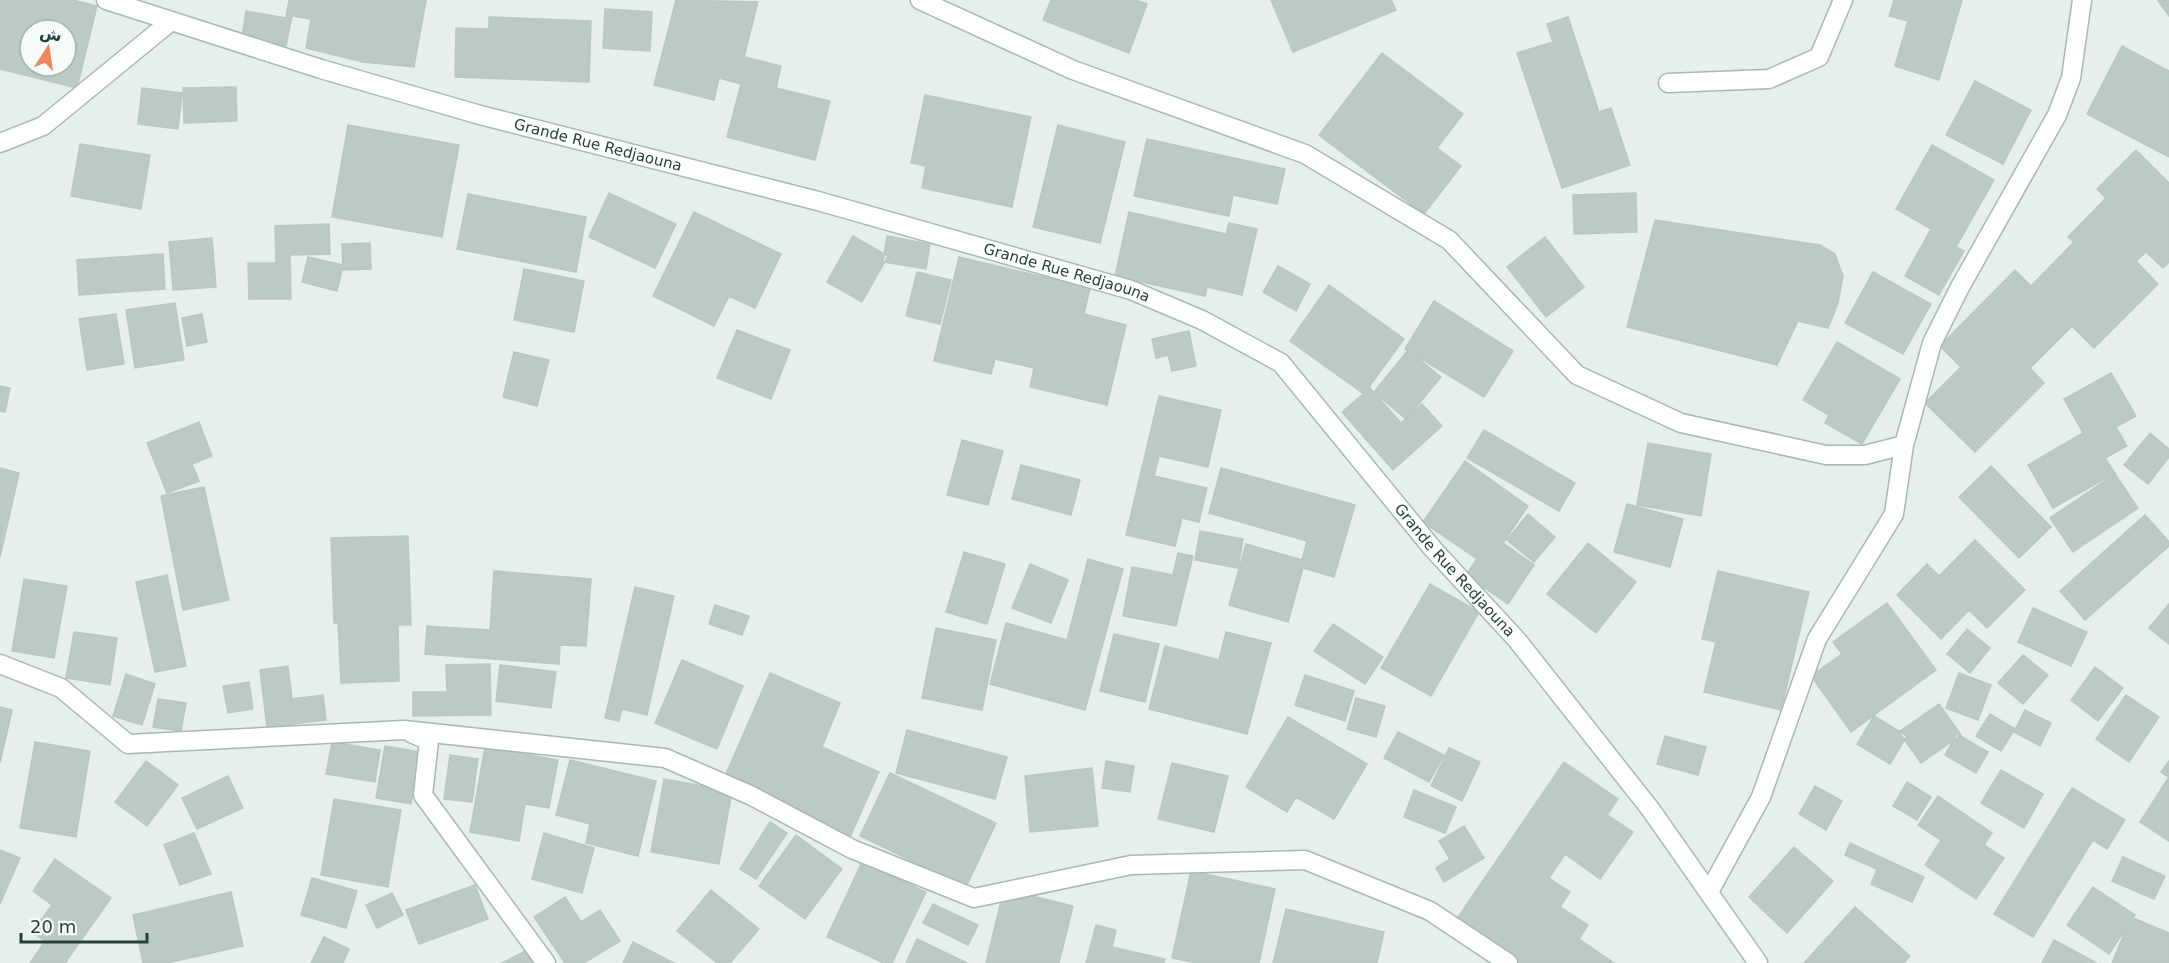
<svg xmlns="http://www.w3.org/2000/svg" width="2169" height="963" viewBox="0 0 2169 963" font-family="'DejaVu Sans','Noto Sans Arabic',sans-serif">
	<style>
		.building { fill: #bbcac4; stroke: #b8c9c2; stroke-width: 1.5; fill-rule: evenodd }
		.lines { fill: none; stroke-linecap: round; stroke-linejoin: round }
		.street-casing { stroke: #a8b8b2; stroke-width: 21 }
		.secondary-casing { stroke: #a4bbb3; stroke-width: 21 }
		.street { stroke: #fff; stroke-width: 18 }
		.secondary { stroke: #fff; stroke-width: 18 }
		.labels { text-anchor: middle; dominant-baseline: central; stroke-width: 4.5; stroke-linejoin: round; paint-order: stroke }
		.street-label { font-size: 15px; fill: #24423a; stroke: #f7fbf9 }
	</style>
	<rect width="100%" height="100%" fill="#e6efeb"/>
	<path class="building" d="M 0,0 L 73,0 L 97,6 L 77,88 L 0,69 ZM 30,30 L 66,30 L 66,66 L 30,66 Z
		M 289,0 L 426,0 L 414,67 L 363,62 L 306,48 L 311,19 L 292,16 L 286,46 L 242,38 L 246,11 L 286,18 Z
		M 676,0 L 758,2 L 744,57 L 781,66 L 776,88 L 830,101 L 815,160 L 727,137 L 741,84 L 719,78 L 714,100 L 654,85 Z
		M 1051,0 L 1136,0 L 1147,4 L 1129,53 L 1043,20 Z
		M 1271,0 L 1391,0 L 1396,10 L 1293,52 Z
		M 1894,0 L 1962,0 L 1939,80 L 1895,66 L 1908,21 L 1889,16 Z
		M 2169,0 L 2169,16 L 2158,1 Z
		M 605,9 L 652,12 L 650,51 L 603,48 Z
		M 489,17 L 591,21 L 589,82 L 455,77 L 456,28 L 489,29 Z
		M 1568,17 L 1599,112 L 1611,108 L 1630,165 L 1562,188 L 1517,53 L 1553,42 L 1547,24 Z
		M 2122,46 L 2169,71 L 2169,157 L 2087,114 Z
		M 1382,53 L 1463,114 L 1437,148 L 1461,166 L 1424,214 L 1319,135 Z
		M 1975,81 L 2031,110 L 2003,164 L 1946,135 Z
		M 236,87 L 237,121 L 184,123 L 183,88 Z
		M 142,88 L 182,93 L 178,129 L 138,124 Z
		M 925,95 L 1031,117 L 1012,207 L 922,188 L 926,166 L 911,163 Z
		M 348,125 L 459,145 L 442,237 L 332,217 Z
		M 1058,125 L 1125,142 L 1100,243 L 1033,227 Z
		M 1147,139 L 1285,169 L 1277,204 L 1233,195 L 1229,216 L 1134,196 Z
		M 80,144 L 150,155 L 141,209 L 71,196 Z
		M 1932,145 L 1994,180 L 1956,247 L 1964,251 L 1939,295 L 1905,276 L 1931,229 L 1896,209 Z
		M 2136,150 L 2169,183 L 2169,262 L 2163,268 L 2146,252 L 2136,261 L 2158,284 L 2094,348 L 2072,326 L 2030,368 L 2044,383 L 1975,452 L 1925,403 L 1961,367 L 1940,346 L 2015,270 L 2031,286 L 2074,242 L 2068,237 L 2106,198 L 2097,189 Z
		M 609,193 L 676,224 L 655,268 L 589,237 Z
		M 1636,193 L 1637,232 L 1574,234 L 1573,195 Z
		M 468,194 L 586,217 L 576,272 L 457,249 Z
		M 694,212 L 781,254 L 755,308 L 729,296 L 714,326 L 653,296 Z
		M 1129,212 L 1226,234 L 1229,223 L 1257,229 L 1242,295 L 1207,287 L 1205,296 L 1115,276 Z
		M 1655,220 L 1820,245 L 1835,254 L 1843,276 L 1838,303 L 1828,328 L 1798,321 L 1777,365 L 1627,327 Z
		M 329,224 L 330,254 L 290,255 L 291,299 L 249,299 L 248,263 L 276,263 L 275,226 Z
		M 853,236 L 888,256 L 862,302 L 827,282 Z
		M 887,236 L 930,244 L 926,269 L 883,262 Z
		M 1545,237 L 1584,287 L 1546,317 L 1507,267 Z
		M 212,238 L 216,287 L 173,290 L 169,242 Z
		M 370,243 L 371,269 L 343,270 L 342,244 Z
		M 163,254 L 165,289 L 79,295 L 77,260 Z
		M 308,257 L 343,265 L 337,291 L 302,282 Z
		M 959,257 L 1090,288 L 1084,314 L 1126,325 L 1107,405 L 1030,387 L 1034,368 L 995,359 L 991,374 L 934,361 Z
		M 1278,266 L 1310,284 L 1296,311 L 1263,292 Z
		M 524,269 L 584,281 L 574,332 L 514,320 Z
		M 917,272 L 951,280 L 940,324 L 906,316 Z
		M 1873,272 L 1931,304 L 1903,354 L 1845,323 Z
		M 1329,285 L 1404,339 L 1364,394 L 1290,341 Z
		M 1434,301 L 1513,351 L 1484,397 L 1405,349 Z
		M 175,303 L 184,360 L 135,368 L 126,310 Z
		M 116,314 L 124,364 L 87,370 L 79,319 Z
		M 202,314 L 207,342 L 187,346 L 182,318 Z
		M 737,330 L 790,350 L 771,399 L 717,378 Z
		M 1189,331 L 1196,366 L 1172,371 L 1168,355 L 1156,358 L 1152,339 Z
		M 1837,342 L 1900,379 L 1862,444 L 1825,423 L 1829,415 L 1803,400 Z
		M 1408,350 L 1441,377 L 1406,419 L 1374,392 Z
		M 514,352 L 549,360 L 537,406 L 503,397 Z
		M 2111,373 L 2136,416 L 2116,427 L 2127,446 L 2105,458 L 2115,473 L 2053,508 L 2028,465 L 2083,433 L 2064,399 Z
		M 0,386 L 10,388 L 5,412 L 0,411 Z
		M 1370,388 L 1401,423 L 1422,404 L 1442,426 L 1393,470 L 1342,412 Z
		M 1159,396 L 1221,410 L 1208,467 L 1159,456 L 1154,476 L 1207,488 L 1199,522 L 1182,518 L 1175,546 L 1126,535 Z
		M 199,422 L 212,456 L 192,464 L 199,481 L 167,493 L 147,443 Z
		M 1484,430 L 1575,483 L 1559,511 L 1467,458 Z
		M 2150,433 L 2169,449 L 2169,457 L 2148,484 L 2124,465 Z
		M 962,440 L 1003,451 L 988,505 L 947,495 Z
		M 1648,443 L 1711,454 L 1701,516 L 1637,505 Z
		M 1465,461 L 1528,506 L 1503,543 L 1534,565 L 1508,604 L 1466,575 L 1477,559 L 1423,522 Z
		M 1021,465 L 1080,480 L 1071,515 L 1012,499 Z
		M 1991,466 L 2051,527 L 2019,558 L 1959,497 Z
		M 0,468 L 19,473 L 0,557 Z
		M 1221,468 L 1355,505 L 1334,577 L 1303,568 L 1288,622 L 1229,605 L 1246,544 L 1302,560 L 1307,541 L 1209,513 Z
		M 2115,474 L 2138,508 L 2073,552 L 2050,518 Z
		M 204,487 L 229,600 L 183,610 L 161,496 Z
		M 1627,504 L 1683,519 L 1670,567 L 1614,552 Z
		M 1528,514 L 1555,537 L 1534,562 L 1507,540 Z
		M 2145,515 L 2169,542 L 2169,546 L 2085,620 L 2060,591 Z
		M 1200,531 L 1243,539 L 1238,568 L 1195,560 Z
		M 408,536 L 411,625 L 398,625 L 399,681 L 341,683 L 338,623 L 334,623 L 331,538 Z
		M 1975,540 L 2025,590 L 1987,628 L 1969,610 L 1941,639 L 1897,595 L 1927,564 L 1939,576 Z
		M 1588,543 L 1636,582 L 1596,633 L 1547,594 Z
		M 964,552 L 1005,564 L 987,624 L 946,612 Z
		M 1178,553 L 1193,556 L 1176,626 L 1123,616 L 1132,567 L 1173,575 Z
		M 1088,559 L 1123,569 L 1085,710 L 990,684 L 1006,623 L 1067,640 Z
		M 1030,564 L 1068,580 L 1051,623 L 1012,608 Z
		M 494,571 L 591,579 L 586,646 L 560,645 L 559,664 L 425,654 L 427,626 L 490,630 Z
		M 1718,571 L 1809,592 L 1781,710 L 1704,692 L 1716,642 L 1702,639 Z
		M 167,575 L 186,666 L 155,672 L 136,582 Z
		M 24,579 L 67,586 L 54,658 L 12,651 Z
		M 1430,584 L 1479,612 L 1431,696 L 1381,668 Z
		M 635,587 L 674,596 L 647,715 L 622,709 L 619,721 L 605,718 Z
		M 1887,603 L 1936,670 L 1851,732 L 1811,676 L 1842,654 L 1833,642 Z
		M 2169,604 L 2169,644 L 2149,628 Z
		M 715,605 L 749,616 L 742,635 L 709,624 Z
		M 2033,608 L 2087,632 L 2071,666 L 2018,642 Z
		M 1333,624 L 1383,657 L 1365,684 L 1314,651 Z
		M 936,628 L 996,640 L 982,710 L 922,698 Z
		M 1967,629 L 1990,648 L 1970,673 L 1947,654 Z
		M 74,632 L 117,638 L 110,685 L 66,678 Z
		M 1226,632 L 1271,643 L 1247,734 L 1149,709 L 1165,646 L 1219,660 Z
		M 1114,634 L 1159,644 L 1145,702 L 1100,691 Z
		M 2023,655 L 2048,675 L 2023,704 L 1998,683 Z
		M 682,660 L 743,686 L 717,749 L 655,723 Z
		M 490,664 L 491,715 L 413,716 L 413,692 L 447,692 L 446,665 Z
		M 500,665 L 556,672 L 551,708 L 496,701 Z
		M 288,666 L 292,699 L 323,695 L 326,720 L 267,727 L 260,670 Z
		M 2095,667 L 2123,688 L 2098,721 L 2071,700 Z
		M 770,673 L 840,703 L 822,747 L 879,772 L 850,837 L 763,799 L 767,791 L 726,774 Z
		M 1959,673 L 1991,685 L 1978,720 L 1946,708 Z
		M 126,674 L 155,684 L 142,725 L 113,716 Z
		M 1305,675 L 1354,691 L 1345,721 L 1295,705 Z
		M 249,682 L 253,709 L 228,713 L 223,686 Z
		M 2126,695 L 2159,717 L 2129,762 L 2096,739 Z
		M 1356,698 L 1385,706 L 1376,737 L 1347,729 Z
		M 158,699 L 186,703 L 181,731 L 153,727 Z
		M 1939,704 L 1961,735 L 1921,763 L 1899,732 Z
		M 0,707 L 12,710 L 0,763 Z
		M 2025,710 L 2051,723 L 2040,746 L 2014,732 Z
		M 1990,714 L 2015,729 L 2001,751 L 1976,736 Z
		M 1874,716 L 1907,736 L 1890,764 L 1857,744 Z
		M 1288,717 L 1367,764 L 1334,819 L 1296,797 L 1287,812 L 1246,787 Z
		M 907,730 L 1007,757 L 995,799 L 896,773 Z
		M 1398,732 L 1444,755 L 1429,782 L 1384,758 Z
		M 1957,734 L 1988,752 L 1976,773 L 1945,755 Z
		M 1665,736 L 1706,747 L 1698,775 L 1657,764 Z
		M 35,742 L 90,751 L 76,837 L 20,828 Z
		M 332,742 L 380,750 L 375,782 L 326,774 Z
		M 385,746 L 421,752 L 411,804 L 376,798 Z
		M 485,747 L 558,760 L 549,808 L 525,804 L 519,841 L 470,832 Z
		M 1449,748 L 1480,762 L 1462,801 L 1431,786 Z
		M 450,755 L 478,759 L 472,802 L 444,799 Z
		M 570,760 L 656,781 L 638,856 L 586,843 L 590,824 L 556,815 Z
		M 146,761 L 178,785 L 147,826 L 115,802 Z
		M 1106,761 L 1134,766 L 1130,792 L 1102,788 Z
		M 2169,761 L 2169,841 L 2140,822 L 2169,777 L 2161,772 Z
		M 1564,762 L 1618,799 L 1607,815 L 1633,832 L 1600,879 L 1565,854 L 1549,878 L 1570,892 L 1560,907 L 1588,925 L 1579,939 L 1614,963 L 1520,963 L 1458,917 Z
		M 1172,763 L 1228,776 L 1214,832 L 1158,819 Z
		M 1092,768 L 1098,826 L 1030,832 L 1025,776 Z
		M 2001,770 L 2043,794 L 2024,828 L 1981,803 Z
		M 890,773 L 996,823 L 966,887 L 860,836 Z
		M 228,776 L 243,808 L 197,829 L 182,798 Z
		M 664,779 L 732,791 L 719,864 L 651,852 Z
		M 1907,782 L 1931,797 L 1917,820 L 1893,806 Z
		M 1815,786 L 1842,801 L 1826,830 L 1799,814 Z
		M 2072,788 L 2125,820 L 2107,849 L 2093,840 L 2033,937 L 1994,914 Z
		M 1414,790 L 1456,807 L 1445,833 L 1404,817 Z
		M 1938,796 L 1992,833 L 1984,845 L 2004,858 L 1976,899 L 1925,865 L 1941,840 L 1918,825 Z
		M 334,799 L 401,810 L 388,887 L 321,875 Z
		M 770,822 L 787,833 L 756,879 L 740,869 Z
		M 1464,826 L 1484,858 L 1444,882 L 1436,868 L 1450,859 L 1439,841 Z
		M 194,833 L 211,874 L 180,885 L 164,845 Z
		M 544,833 L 594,848 L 582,893 L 532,879 Z
		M 796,835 L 842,869 L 805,919 L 759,886 Z
		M 1850,843 L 1924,877 L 1912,902 L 1871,884 L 1877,869 L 1845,855 Z
		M 1794,847 L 1833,881 L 1787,933 L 1749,897 Z
		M 0,850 L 20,858 L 0,904 Z
		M 2123,857 L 2165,876 L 2154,899 L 2112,881 Z
		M 55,859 L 111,898 L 65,963 L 30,963 L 45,941 L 32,932 L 52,905 L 33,891 Z
		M 862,862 L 926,892 L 892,963 L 884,963 L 827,937 Z
		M 1191,871 L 1275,889 L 1259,963 L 1197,963 L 1172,958 Z
		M 312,878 L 357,891 L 346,928 L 301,915 Z
		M 475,885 L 488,919 L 419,944 L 406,910 Z
		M 2093,887 L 2135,915 L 2109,954 L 2067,925 Z
		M 1004,889 L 1073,906 L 1059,963 L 986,963 Z
		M 711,890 L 759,929 L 730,963 L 717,963 L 677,931 Z
		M 231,892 L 243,946 L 167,963 L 143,963 L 133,915 Z
		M 392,893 L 403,915 L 377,928 L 366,905 Z
		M 565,897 L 581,922 L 600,910 L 620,941 L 584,963 L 565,963 L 534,917 Z
		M 933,904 L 978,925 L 968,945 L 923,923 Z
		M 1855,907 L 1910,956 L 1904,963 L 1804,963 Z
		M 1286,909 L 1384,932 L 1377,963 L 1273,963 Z
		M 2131,917 L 2169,933 L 2169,963 L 2112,963 Z
		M 1096,925 L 1116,930 L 1112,947 L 1165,959 L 1164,963 L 1086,963 Z
		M 324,937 L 349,949 L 343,963 L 311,963 Z
		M 917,939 L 967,963 L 906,963 Z
		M 2054,940 L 2095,962 L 2042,963 Z
		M 633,942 L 674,963 L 623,963 Z
		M 531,948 L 538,963 L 502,963 Z"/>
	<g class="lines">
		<defs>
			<path id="street" d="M 920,0 L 1073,70 L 1305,154 L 1449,240 L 1577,375 L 1681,423 L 1826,455 L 1865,455 L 1904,445
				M 1668,83 L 1769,79 L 1819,57 L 1843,0
				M 0,143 L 43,126 L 170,22
				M 0,664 L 61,688 L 128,744 L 404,730 L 665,758 L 750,795 L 852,849 L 974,898 L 1131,865 L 1305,860 L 1430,911 L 1508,963
				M 411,733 L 429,741 L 423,795 L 546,963
				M 1709,892 L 1761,797 L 1817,639 L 1894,514 L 1904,445 L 1932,343 L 1960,287 L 2057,115 L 2071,78 L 2082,0"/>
			<g id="secondary">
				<path id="s1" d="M 106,0 L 321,69 L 480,115 L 818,201 L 1131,290 L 1202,320 L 1281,363 L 1433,549 L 1517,640 L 1651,810 L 1758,963"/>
			</g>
		</defs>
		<use href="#street" class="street-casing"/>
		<use href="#secondary" class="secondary-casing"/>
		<use href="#street" class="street"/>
		<use href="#secondary" class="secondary"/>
	</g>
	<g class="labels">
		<g class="street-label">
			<text stroke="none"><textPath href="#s1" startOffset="513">Grande Rue Redjaouna</textPath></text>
			<text stroke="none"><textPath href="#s1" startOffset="999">Grande Rue Redjaouna</textPath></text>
			<text stroke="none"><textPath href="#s1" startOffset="1503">Grande Rue Redjaouna</textPath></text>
		</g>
	</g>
	<g transform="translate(48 48) rotate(12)"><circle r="28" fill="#f7fbf9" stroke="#a3b1ad" stroke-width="1.5"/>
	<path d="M0-4.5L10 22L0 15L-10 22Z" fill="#f4845f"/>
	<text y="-9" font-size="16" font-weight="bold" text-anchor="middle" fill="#24423a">ش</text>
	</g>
	<path d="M21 933v9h126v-9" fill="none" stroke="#24423a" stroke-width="3"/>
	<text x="30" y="933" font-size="18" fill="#24423a" stroke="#f7fbf9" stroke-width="4.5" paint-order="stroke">20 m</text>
</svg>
